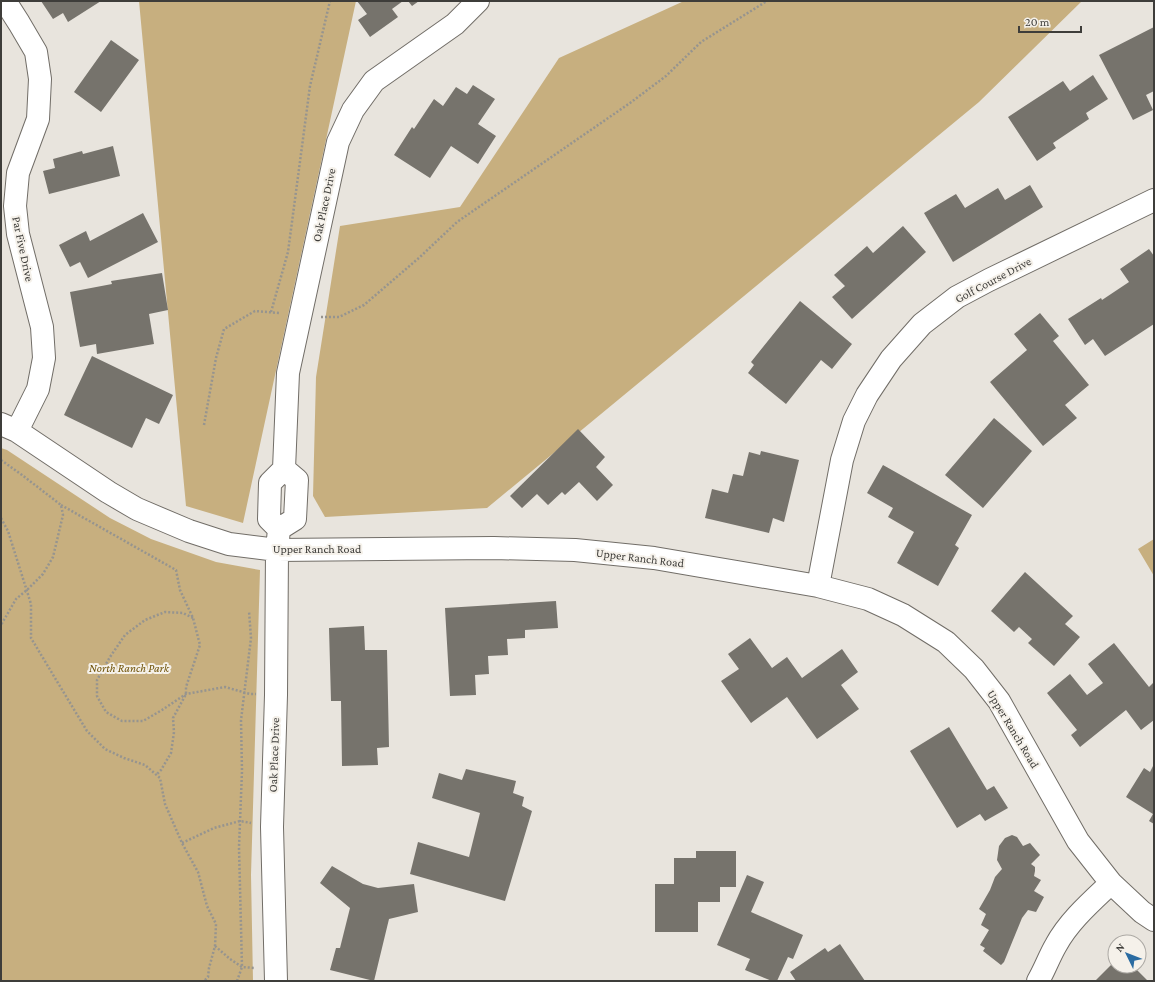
<svg xmlns="http://www.w3.org/2000/svg" width="1155" height="982" viewBox="0 0 1155 982" font-family="'Crimson Pro',serif">
	<style>
		.green { fill: #c7af7f }
		.building { fill: #76736c }
		.lines { fill: none; stroke-linecap: round; stroke-linejoin: round }
		.minor-casing { stroke: #716d67; stroke-width: 24 }
		.path { stroke: #96948f; stroke-width: 2.5; stroke-dasharray: 2 2; stroke-linecap: butt }
		.minor { stroke: #fff; stroke-width: 22 }
		.labels { text-anchor: middle; dominant-baseline: central; stroke-width: 4; stroke-linejoin: round; paint-order: stroke }
		.street-label { font-size: 12px; fill: #3e3d3a; stroke: #f5f1ea }
		.park-label { font-size: 12px; font-style: italic; fill: #6e5105; stroke: #f5f1ea }
	</style>
	<rect width="100%" height="100%" fill="#e8e4dd"/>
	<path class="green" d="M 139,1 L 356,1 L 243,523 L 186,506 Z
		M 684,1 L 1082,1 L 979,102 L 487,508 L 325,517 L 313,496 L 316,377 L 340,226 L 460,207 L 559,58 Z
		M 1,448 L 7,450 L 110,518 L 151,539 L 216,562 L 260,570 L 251,875 L 253,981 L 1,981 Z
		M 1154,539 L 1154,576 L 1138,549 Z"/>
	<path class="building" d="M 41,1 L 101,1 L 68,22 L 63,13 L 53,19 Z
		M 357,1 L 403,1 L 392,9 L 398,17 L 370,37 L 358,20 L 367,14 Z
		M 408,1 L 419,1 L 412,6 Z
		M 1154,27 L 1154,91 L 1146,95 L 1153,110 L 1133,120 L 1099,55 Z
		M 111,40 L 139,60 L 101,112 L 74,92 Z
		M 1093,75 L 1108,99 L 1086,113 L 1089,119 L 1053,143 L 1056,148 L 1037,161 L 1008,117 L 1063,81 L 1070,91 Z
		M 473,85 L 495,99 L 478,124 L 496,136 L 478,164 L 451,146 L 430,178 L 394,155 L 412,127 L 414,129 L 434,99 L 443,106 L 456,87 L 467,94 Z
		M 113,146 L 120,176 L 49,194 L 43,171 L 55,168 L 53,159 L 82,151 L 83,154 Z
		M 1030,185 L 1043,207 L 953,262 L 924,213 L 956,194 L 965,208 L 998,188 L 1005,200 Z
		M 143,213 L 158,242 L 88,278 L 80,262 L 70,267 L 59,245 L 86,231 L 90,241 Z
		M 903,226 L 926,252 L 852,319 L 832,297 L 845,286 L 834,275 L 867,246 L 873,253 Z
		M 1149,249 L 1154,256 L 1154,324 L 1105,356 L 1093,339 L 1085,345 L 1068,319 L 1101,298 L 1102,300 L 1129,282 L 1120,269 Z
		M 162,273 L 168,310 L 149,314 L 154,344 L 97,354 L 96,344 L 80,347 L 70,292 L 112,284 L 111,281 Z
		M 800,301 L 852,344 L 832,369 L 821,360 L 786,404 L 748,373 L 754,365 L 751,362 Z
		M 1040,313 L 1059,336 L 1053,341 L 1089,385 L 1065,405 L 1077,418 L 1043,446 L 990,382 L 1027,350 L 1014,334 Z
		M 92,356 L 173,395 L 159,424 L 146,418 L 132,448 L 64,415 Z
		M 994,418 L 1032,451 L 983,508 L 945,475 Z
		M 578,429 L 605,457 L 596,467 L 613,485 L 597,501 L 579,482 L 565,495 L 562,492 L 548,505 L 537,494 L 522,508 L 510,496 Z
		M 761,451 L 799,460 L 784,522 L 773,518 L 769,533 L 705,518 L 712,489 L 728,493 L 733,474 L 743,476 L 749,452 L 760,455 Z
		M 883,465 L 972,515 L 955,545 L 959,548 L 938,586 L 897,563 L 914,532 L 888,517 L 893,508 L 867,493 Z
		M 1025,572 L 1073,616 L 1065,624 L 1080,637 L 1054,666 L 1028,643 L 1032,639 L 1019,627 L 1014,632 L 991,611 Z
		M 556,601 L 558,628 L 525,630 L 525,638 L 507,639 L 508,655 L 488,656 L 489,674 L 475,675 L 476,695 L 450,696 L 445,608 Z
		M 364,626 L 365,650 L 387,650 L 389,747 L 377,748 L 378,765 L 342,766 L 341,701 L 331,701 L 329,628 Z
		M 750,638 L 772,668 L 787,657 L 802,678 L 842,649 L 858,672 L 841,685 L 859,709 L 817,739 L 787,697 L 751,723 L 721,681 L 739,669 L 728,654 Z
		M 1114,643 L 1149,687 L 1153,683 L 1154,685 L 1154,720 L 1141,730 L 1126,710 L 1080,747 L 1071,735 L 1077,730 L 1047,693 L 1070,674 L 1087,695 L 1103,683 L 1088,664 Z
		M 949,727 L 987,790 L 994,786 L 1008,808 L 985,821 L 980,814 L 957,828 L 910,751 Z
		M 1154,764 L 1154,824 L 1149,821 L 1153,814 L 1126,797 L 1144,768 L 1150,772 Z
		M 466,769 L 516,781 L 513,793 L 524,797 L 522,806 L 532,811 L 505,901 L 410,874 L 418,842 L 469,857 L 480,813 L 432,798 L 439,773 L 462,780 Z
		M 1012,835 L 1017,837 L 1023,846 L 1030,843 L 1040,855 L 1031,864 L 1035,867 L 1035,871 L 1034,876 L 1041,880 L 1034,891 L 1044,897 L 1036,912 L 1028,910 L 1022,918 L 1004,962 L 1001,965 L 983,951 L 985,948 L 980,945 L 989,930 L 981,925 L 986,914 L 979,909 L 990,890 L 995,877 L 1002,869 L 997,860 L 999,846 L 1005,838 Z
		M 696,851 L 736,851 L 736,887 L 720,887 L 720,902 L 698,902 L 698,932 L 655,932 L 655,884 L 674,884 L 674,858 L 696,858 Z
		M 332,866 L 363,884 L 378,888 L 414,884 L 418,912 L 389,919 L 374,981 L 330,970 L 336,948 L 340,948 L 350,908 L 320,883 Z
		M 747,875 L 764,882 L 751,912 L 803,935 L 793,959 L 788,957 L 777,981 L 772,981 L 745,970 L 750,959 L 717,945 Z
		M 840,944 L 865,981 L 796,981 L 790,972 L 825,948 L 828,952 Z
		M 1115,961 L 1115,966 L 1133,966 L 1148,981 L 1095,981 Z"/>
	<g class="lines">
		<defs>
			<path id="minor" d="M 5,1 L 19,23 L 36,52 L 40,79 L 38,119 L 18,173 L 15,206 L 18,234 L 42,327 L 44,358 L 38,389 L 17,431
				M 1,424 L 17,431 L 108,492 L 137,509 L 189,531 L 229,544 L 277,550 L 494,548 L 575,550 L 654,558 L 818,586 L 868,599 L 903,615 L 946,642 L 974,669 L 999,701 L 1078,841 L 1111,883 L 1142,912 L 1154,920
				M 279,529 L 269,519 L 270,483 L 284,469 L 288,373 L 338,142 L 353,110 L 374,81 L 455,24 L 478,1
				M 818,586 L 842,460 L 854,421 L 867,395 L 891,359 L 922,324 L 957,297 L 989,280 L 1154,200
				M 276,981 L 272,827 L 276,695 L 277,550 L 279,529 L 295,519 L 297,480 L 284,469
				M 1038,981 C 1045,969 1049,957 1056,945 C 1069,921 1091,902 1111,883"/>
		</defs>
		<use href="#minor" class="minor-casing"/>
		<path class="path" d="M 271,312 L 288,252 L 310,86 L 330,1
			M 321,317 L 339,317 L 364,305 L 420,257 L 457,222 L 630,103 L 666,76 L 701,42 L 767,1
			M 204,425 L 216,358 L 224,329 L 255,311 L 279,313
			M 1,460 L 22,475 L 61,505 L 63,515 L 53,557 L 43,574 L 27,590 L 16,599 L 1,625
			M 61,505 L 176,570 L 180,590 L 193,618 L 200,645 L 186,687 L 186,694 L 173,718 L 174,732 L 171,753 L 161,770 L 156,775
			M 1,518 L 8,531 L 31,604 L 31,638 L 58,683 L 87,731 L 105,749 L 124,758 L 145,765 L 160,778 L 165,804 L 182,843 L 198,872 L 207,906 L 216,924 L 215,946 L 209,968 L 208,977 L 204,981
			M 193,618 L 183,613 L 165,612 L 145,620 L 125,635 L 110,657 L 97,680 L 97,696 L 106,712 L 122,721 L 143,721 L 162,710 L 186,694 L 225,687 L 250,694 L 256,694
			M 182,843 L 214,828 L 240,821 L 251,823
			M 215,946 L 230,959 L 242,967 L 255,968
			M 237,981 L 242,967 L 239,847 L 242,771 L 241,720 L 251,638 L 249,611"/>
		<use href="#minor" class="minor"/>
	</g>
	<g class="labels">
		<g class="street-label">
			<text transform="translate(324 205) rotate(-78)">Oak Place Drive</text>
			<text transform="translate(23 249) rotate(78)">Par Five Drive</text>
			<text transform="translate(993 280) rotate(-28)">Golf Course Drive</text>
			<text x="317" y="549">Upper Ranch Road</text>
			<text transform="translate(640 558) rotate(7)">Upper Ranch Road</text>
			<text transform="translate(1013 729) rotate(59)">Upper Ranch Road</text>
			<text transform="translate(274 755) rotate(-88)">Oak Place Drive</text>
		</g>
		<g class="park-label">
			<text x="129" y="668">North Ranch Park</text>
		</g>
	</g>
	<rect width="1155" height="982" fill="none" stroke="#3e3d3a" stroke-width="4"/>
	<g transform="translate(1127 954) rotate(313)"><circle r="19" fill="#f5f1ea" stroke="#aca9a4"/>
	<path d="M0-3L7 15L0 10L-7 15Z" fill="#2a6ba1"/>
	<text y="-6" font-size="11" font-weight="bold" text-anchor="middle" fill="#3e3d3a">N</text>
	</g>
	<path d="M1019 26v6h62v-6" fill="none" stroke="#3e3d3a" stroke-width="2"/>
	<text x="1025" y="26" font-size="12" fill="#3e3d3a" stroke="#f5f1ea" stroke-width="3" paint-order="stroke">20 m</text>
</svg>
